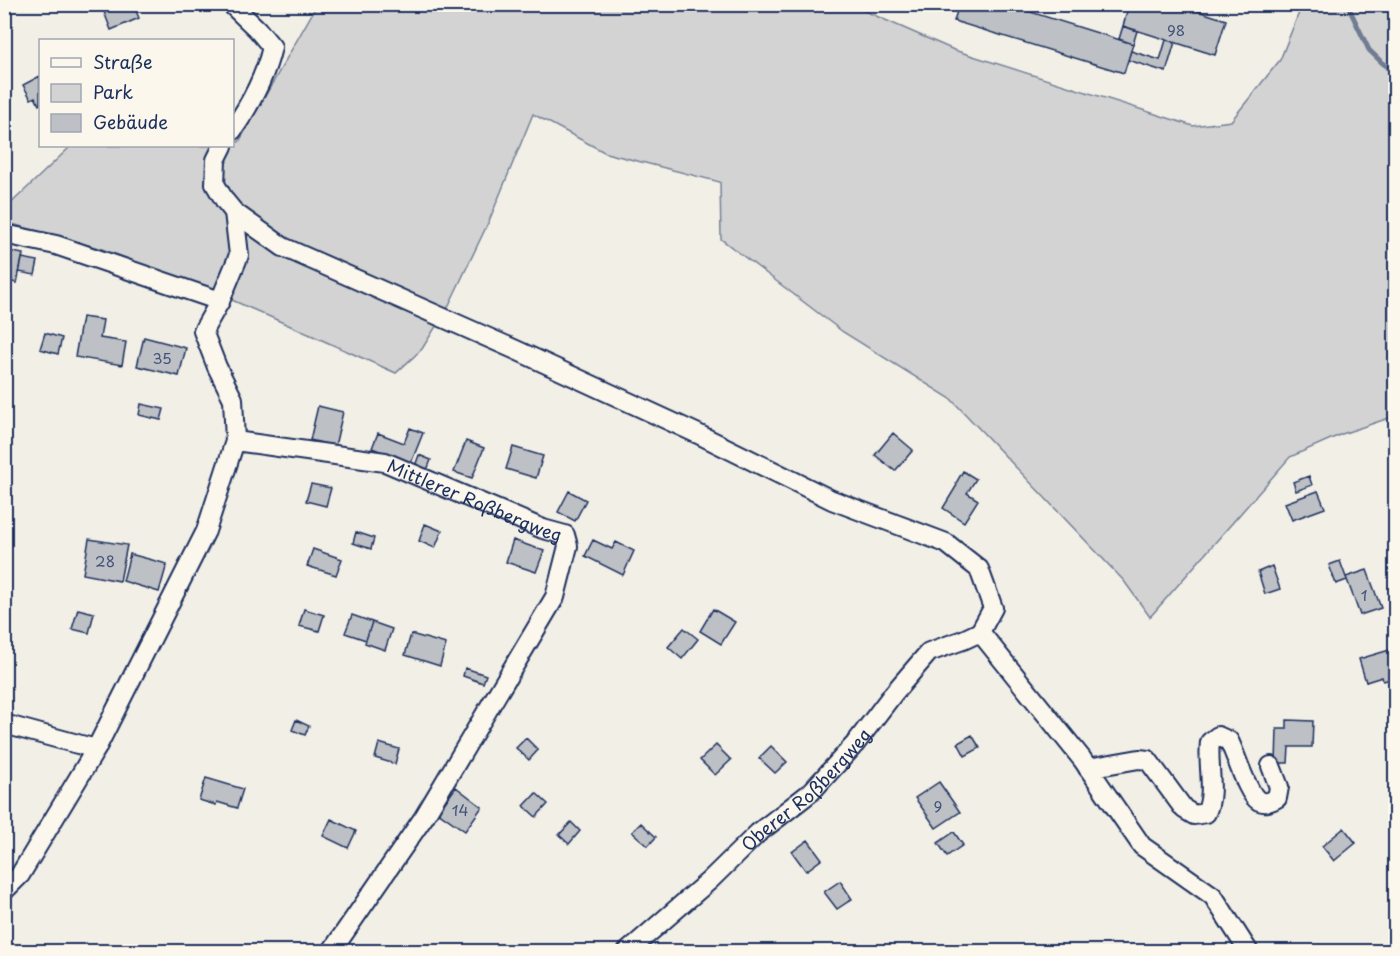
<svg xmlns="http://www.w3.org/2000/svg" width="1400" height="956" viewBox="0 0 1400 956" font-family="'Playpen Sans',sans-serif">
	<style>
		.green { fill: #d2d3d2; stroke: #768198; stroke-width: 1.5 }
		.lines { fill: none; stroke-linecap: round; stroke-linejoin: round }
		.stream { stroke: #707b93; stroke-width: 5 }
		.building { fill: #bdc0c4; stroke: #1b2f5e; stroke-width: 1.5 }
		.minor-casing { stroke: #1b2f5e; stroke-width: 22 }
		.minor { stroke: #fbf7ec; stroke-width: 18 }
		.labels { text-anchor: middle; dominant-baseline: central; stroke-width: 5; stroke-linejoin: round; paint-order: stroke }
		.number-label { font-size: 15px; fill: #445378 }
		.street-label { font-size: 18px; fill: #1b2f5e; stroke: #fbf7ec }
	</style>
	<rect width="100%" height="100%" fill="#f2efe6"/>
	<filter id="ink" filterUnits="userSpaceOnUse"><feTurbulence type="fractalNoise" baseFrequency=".0167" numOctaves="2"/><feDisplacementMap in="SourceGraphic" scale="12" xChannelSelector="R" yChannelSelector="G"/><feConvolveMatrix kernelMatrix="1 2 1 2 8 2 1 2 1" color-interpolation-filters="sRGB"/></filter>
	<g filter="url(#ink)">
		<path class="green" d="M 317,5 L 851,5 L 954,50 L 1193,126 L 1231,121 L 1280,60 L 1302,5 L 1395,5 L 1395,416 L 1342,434 L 1290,457 L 1150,617 L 1124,581 L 951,399 L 843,332 L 721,239 L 720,182 L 606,153 L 533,114 L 489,221 L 448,307 L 422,349 L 396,373 L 205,288 L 102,249 L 5,222 L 4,210 L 71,146 L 232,146 L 233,141 L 239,142 Z"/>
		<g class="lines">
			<path class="stream" d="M 1347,4 L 1369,50 L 1396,76"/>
		</g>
		<path class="building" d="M 101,4 L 133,4 L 139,18 L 111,30 Z
			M 959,4 L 1005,4 L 1133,44 L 1124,73 L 954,21 Z
			M 1129,4 L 1176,4 L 1226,20 L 1215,55 L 1123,26 Z
			M 1123,26 L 1137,31 L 1133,44 L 1119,39 Z
			M 1166,40 L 1175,42 L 1166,72 L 1128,60 L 1131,51 L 1160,60 Z
			M 40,76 L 40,104 L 39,105 L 35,97 L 31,99 L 23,85 Z
			M 4,250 L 23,254 L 17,283 L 4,280 Z
			M 22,258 L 38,261 L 35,275 L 19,272 Z
			M 82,317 L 103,320 L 100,338 L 126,342 L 122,365 L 75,357 Z
			M 45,333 L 62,338 L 58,354 L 40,349 Z
			M 144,337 L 186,348 L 179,376 L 137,366 Z
			M 141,404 L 164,409 L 161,420 L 139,415 Z
			M 318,406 L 343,412 L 335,446 L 310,440 Z
			M 410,428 L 423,433 L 411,463 L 372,448 L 378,433 L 404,443 Z
			M 893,433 L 913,450 L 895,471 L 875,455 Z
			M 466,441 L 484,448 L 472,478 L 454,472 Z
			M 513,447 L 543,456 L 536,478 L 506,469 Z
			M 419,455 L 431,460 L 427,470 L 415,466 Z
			M 963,471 L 976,479 L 967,493 L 978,500 L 964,522 L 943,508 L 957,485 L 956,483 Z
			M 1309,476 L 1312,485 L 1296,491 L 1293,482 Z
			M 311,484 L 331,488 L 326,506 L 306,501 Z
			M 569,491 L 586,500 L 575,521 L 558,512 Z
			M 1318,491 L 1325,508 L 1292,520 L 1285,503 Z
			M 425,524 L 442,531 L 435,548 L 419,541 Z
			M 356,532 L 374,538 L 371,549 L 353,543 Z
			M 89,539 L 127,545 L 120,581 L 83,574 Z
			M 513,540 L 544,551 L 536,572 L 506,562 Z
			M 593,540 L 612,549 L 616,542 L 634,551 L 623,575 L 585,556 Z
			M 313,549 L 342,559 L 336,575 L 307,566 Z
			M 130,554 L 167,564 L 159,592 L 123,581 Z
			M 1340,561 L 1347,580 L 1336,584 L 1329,565 Z
			M 1272,566 L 1280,589 L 1265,594 L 1258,572 Z
			M 1367,570 L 1381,608 L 1360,615 L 1346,577 Z
			M 78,609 L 94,613 L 89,633 L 72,629 Z
			M 304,609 L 324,615 L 319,631 L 299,626 Z
			M 713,609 L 735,622 L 721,644 L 700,631 Z
			M 352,615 L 372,622 L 366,640 L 345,633 Z
			M 372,622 L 392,629 L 385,650 L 365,643 Z
			M 684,628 L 698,639 L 682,659 L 668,647 Z
			M 411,634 L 446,644 L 440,666 L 405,655 Z
			M 1393,649 L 1396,673 L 1389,674 L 1391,679 L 1383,681 L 1382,677 L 1366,682 L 1359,659 Z
			M 465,668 L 486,675 L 483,683 L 463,676 Z
			M 296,720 L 309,726 L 305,735 L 292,730 Z
			M 1287,720 L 1313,721 L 1312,747 L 1289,747 L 1288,763 L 1276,763 L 1277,729 L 1287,729 Z
			M 972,735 L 980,748 L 965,756 L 958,743 Z
			M 526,738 L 538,750 L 529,760 L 516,748 Z
			M 379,743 L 399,749 L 395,764 L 375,758 Z
			M 716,745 L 731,760 L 715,775 L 700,760 Z
			M 771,746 L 787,762 L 775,773 L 759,758 Z
			M 206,778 L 243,789 L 237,808 L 217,802 L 216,805 L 199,800 Z
			M 939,782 L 960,812 L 936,828 L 915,798 Z
			M 456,787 L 482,807 L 465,831 L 438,812 Z
			M 536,793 L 548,804 L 536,817 L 524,806 Z
			M 331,819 L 356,831 L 348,848 L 323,836 Z
			M 571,822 L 580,831 L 569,844 L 559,835 Z
			M 641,823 L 656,837 L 648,846 L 632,832 Z
			M 1344,828 L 1356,843 L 1334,861 L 1322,846 Z
			M 954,832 L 963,845 L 947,856 L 938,843 Z
			M 808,840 L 822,859 L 806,871 L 792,852 Z
			M 840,881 L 852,899 L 837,909 L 824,892 Z"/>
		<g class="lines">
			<defs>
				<g id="minor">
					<path d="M 231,4 L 257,29 L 272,47 C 265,78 250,105 232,131"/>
					<path d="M 223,146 L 216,160 L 215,184 L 225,201 L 234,212 L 283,247 L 516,350 L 698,434 L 832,500 L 946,543 L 979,569 L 993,608 L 980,632"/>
					<path d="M 4,234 L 56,245 L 220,301"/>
					<path id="s1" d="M 235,441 L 385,462 L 543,529 L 565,535 L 568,546 L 555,597 L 424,817 L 331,952"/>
					<path d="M 980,632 L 1082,759 L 1142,846 L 1213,896 L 1249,952"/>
					<path d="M 4,724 L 96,749"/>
					<path d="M 1088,768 L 1139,759 L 1148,760 L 1184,809 L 1194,815 L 1206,813 C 1216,792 1207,765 1210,742 L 1218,736 L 1229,741 C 1236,754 1247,794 1259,801 C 1266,804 1271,801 1277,798 L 1279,787 L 1271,766"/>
					<path d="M 4,891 L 20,875 L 96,749 L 206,531 L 235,441 L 233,399 L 217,367 L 203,331 L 220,301 L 239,255 L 234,212"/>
					<path id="s2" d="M 627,952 L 710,880 L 758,833 L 811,792 L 855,744 L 893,694 L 929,652 L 963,640 L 980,632"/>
				</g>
			</defs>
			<use href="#minor" class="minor-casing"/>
			<use href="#minor" class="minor"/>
		</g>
	</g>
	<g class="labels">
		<g class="number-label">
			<text x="1176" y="29">98</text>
			<text x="162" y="357">35</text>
			<text x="105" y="560">28</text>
			<text x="1364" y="594">1</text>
			<text x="938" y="805">9</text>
			<text x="460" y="809">14</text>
		</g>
		<g class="street-label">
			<text stroke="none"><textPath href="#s1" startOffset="249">Mittlerer Roßbergweg</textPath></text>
			<text stroke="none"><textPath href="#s2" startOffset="242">Oberer Roßbergweg</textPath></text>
		</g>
	</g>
	<rect width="1400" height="956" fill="none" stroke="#fbf7ec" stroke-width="24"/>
	<rect x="12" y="12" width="1376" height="932" fill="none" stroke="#1b2f5e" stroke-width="2" filter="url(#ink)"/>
	<rect x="39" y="39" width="195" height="108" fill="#fbf7ec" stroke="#a1a7b3" stroke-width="1.5"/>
	<rect x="51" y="58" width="30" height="9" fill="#fbf7ec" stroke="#a1a7b3" stroke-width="1.5"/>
	<text x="93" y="69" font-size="18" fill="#1b2f5e">Straße</text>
	<rect x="51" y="84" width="30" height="18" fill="#d2d3d2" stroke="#a1a7b3" stroke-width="1.5"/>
	<text x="93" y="99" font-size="18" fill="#1b2f5e">Park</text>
	<rect x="51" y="114" width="30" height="18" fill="#bdc0c4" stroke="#a1a7b3" stroke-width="1.5"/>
	<text x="93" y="129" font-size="18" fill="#1b2f5e">Gebäude</text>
</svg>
